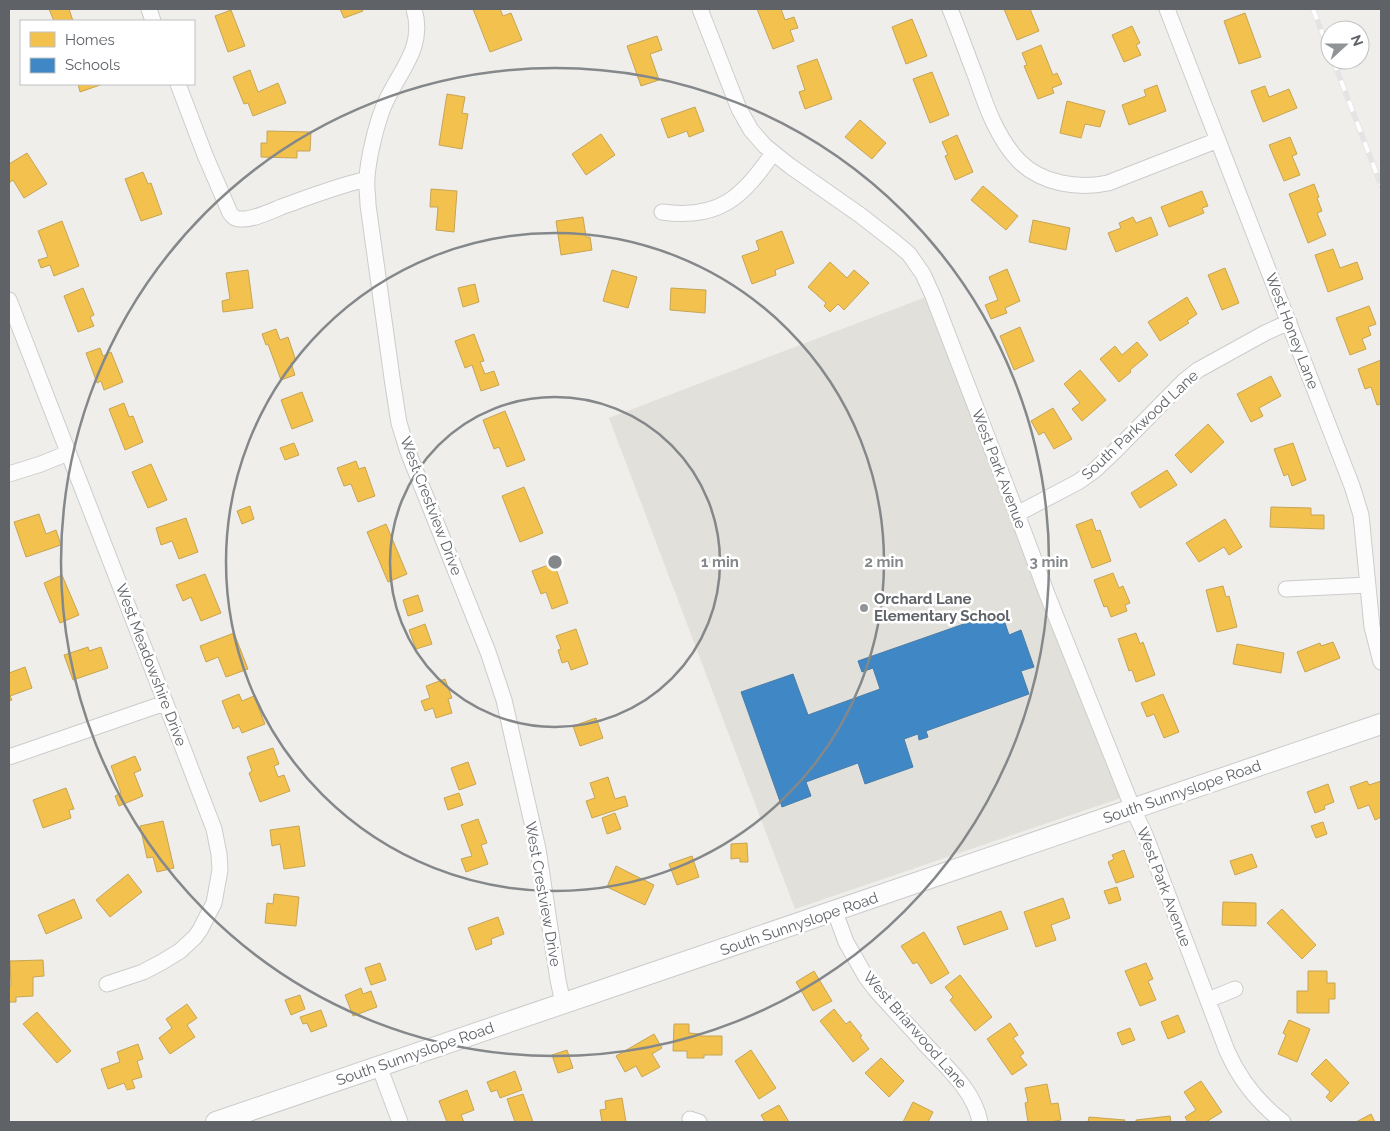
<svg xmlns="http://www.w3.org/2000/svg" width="1390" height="1131" viewBox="0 0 1390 1131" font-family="Raleway,sans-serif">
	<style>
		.education { fill: #e2e0da }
		.homes { fill: #f2c14e; stroke: #c6a556 }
		.schools { fill: #3f88c5; stroke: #497da9 }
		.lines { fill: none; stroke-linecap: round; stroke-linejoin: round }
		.minor-casing { stroke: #cbcccc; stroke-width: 17 }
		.tertiary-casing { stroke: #cbcccc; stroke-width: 22 }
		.minor { stroke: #fdfcfc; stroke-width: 15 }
		.tertiary { stroke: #fdfcfc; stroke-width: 20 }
		.rail-casing { stroke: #e4e4e4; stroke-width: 5.5 }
		.rail { stroke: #fff; stroke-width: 4; stroke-dasharray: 11; stroke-linecap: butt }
		.ring { fill: none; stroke: #84888a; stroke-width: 2.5 }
		.poi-dot { fill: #919496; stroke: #fff; stroke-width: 2 }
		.labels { text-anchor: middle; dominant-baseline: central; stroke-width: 5; stroke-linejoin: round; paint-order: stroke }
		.street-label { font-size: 15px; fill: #5f6368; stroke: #fff }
		.poi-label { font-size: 15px; font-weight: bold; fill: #5f6368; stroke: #fff; text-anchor: start }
		.centre { fill: #84888a; stroke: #fff; stroke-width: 2.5 }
		.ring-label { font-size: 15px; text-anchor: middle; font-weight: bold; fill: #84888a; stroke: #fff; stroke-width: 5; stroke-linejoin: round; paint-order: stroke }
	</style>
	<rect width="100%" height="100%" fill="#efeeea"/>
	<path class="education" d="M 926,297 L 1121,798 L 795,909 L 609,418 Z"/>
	<path class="homes" d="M 49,9 L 69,9 L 73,21 L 54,21 Z
		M 340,9 L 362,9 L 363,11 L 344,18 Z
		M 473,9 L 500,9 L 503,16 L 511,13 L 522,40 L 490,52 Z
		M 757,9 L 781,9 L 785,20 L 794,17 L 798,28 L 790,30 L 794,41 L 773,49 Z
		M 1004,9 L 1030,9 L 1039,31 L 1017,40 Z
		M 231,10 L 245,46 L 228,52 L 215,16 Z
		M 1245,13 L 1261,57 L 1239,64 L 1224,21 Z
		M 912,19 L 927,56 L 906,64 L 892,27 Z
		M 1132,26 L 1140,43 L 1136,45 L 1141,55 L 1124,62 L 1112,35 Z
		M 657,36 L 662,50 L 650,54 L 659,80 L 641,86 L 627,46 Z
		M 1041,45 L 1053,75 L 1057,73 L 1062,84 L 1052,88 L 1054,93 L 1038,99 L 1024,66 L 1027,65 L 1022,53 Z
		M 817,59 L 832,99 L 805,109 L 799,92 L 805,90 L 797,66 Z
		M 250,70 L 258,92 L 278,83 L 286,103 L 253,116 L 248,103 L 244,104 L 233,77 Z
		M 932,72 L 949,115 L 930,123 L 913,79 Z
		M 78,84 L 103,84 L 80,92 Z
		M 1157,85 L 1166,111 L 1129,125 L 1122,105 L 1146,96 L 1144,90 Z
		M 1265,86 L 1269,97 L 1289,89 L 1297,108 L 1263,122 L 1251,91 Z
		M 447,94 L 465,97 L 462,113 L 468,114 L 462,149 L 439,145 Z
		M 1067,101 L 1105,111 L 1100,127 L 1085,124 L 1081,138 L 1060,133 Z
		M 695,107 L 704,131 L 689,137 L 687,131 L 668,138 L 661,119 Z
		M 860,120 L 886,143 L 872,159 L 845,137 Z
		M 267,131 L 311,132 L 310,151 L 297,151 L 297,158 L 261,157 L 261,143 L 267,143 Z
		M 601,134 L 615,155 L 586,175 L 572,154 Z
		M 957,135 L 973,172 L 955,180 L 945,156 L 948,155 L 942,142 Z
		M 1290,137 L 1297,154 L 1292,156 L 1300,175 L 1284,181 L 1269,145 Z
		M 27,153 L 47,184 L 24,198 L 13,180 L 9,183 L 9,164 Z
		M 143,172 L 148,184 L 151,183 L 162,214 L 141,221 L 125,179 Z
		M 1314,184 L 1319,197 L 1317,198 L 1322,211 L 1317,213 L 1326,235 L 1308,243 L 1289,194 Z
		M 983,186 L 1018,216 L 1006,230 L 971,200 Z
		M 431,189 L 457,191 L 454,232 L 436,230 L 438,207 L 430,207 Z
		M 1202,191 L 1208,206 L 1202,208 L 1204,213 L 1169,227 L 1161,207 Z
		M 583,217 L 586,237 L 590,237 L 592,250 L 561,255 L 556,221 Z
		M 1133,217 L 1136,223 L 1151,217 L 1158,235 L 1116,252 L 1108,233 L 1121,228 L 1119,223 Z
		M 1033,220 L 1070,228 L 1066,250 L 1029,242 Z
		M 62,221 L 79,266 L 54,276 L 50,265 L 41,268 L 38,260 L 48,257 L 38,231 Z
		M 782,231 L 794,263 L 775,270 L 776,275 L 752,284 L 742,256 L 759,250 L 756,241 Z
		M 1333,249 L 1340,268 L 1357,262 L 1363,279 L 1328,292 L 1315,255 Z
		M 830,262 L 847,278 L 854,270 L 869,283 L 844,310 L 838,304 L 830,312 L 824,306 L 826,303 L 808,287 Z
		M 1225,268 L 1239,303 L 1222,310 L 1208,275 Z
		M 1007,269 L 1020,301 L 1005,308 L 1007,313 L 991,319 L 985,305 L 998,300 L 989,277 Z
		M 248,270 L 253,308 L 223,312 L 222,301 L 230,299 L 226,273 Z
		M 612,270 L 637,277 L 628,308 L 603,301 Z
		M 475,284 L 479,302 L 463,307 L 458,288 Z
		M 83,288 L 94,315 L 90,317 L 94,326 L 78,332 L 64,296 Z
		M 671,288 L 706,290 L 705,313 L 670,310 Z
		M 1187,297 L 1197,314 L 1187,321 L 1189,323 L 1160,341 L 1148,322 Z
		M 1369,306 L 1376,324 L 1368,327 L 1371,335 L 1362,339 L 1366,349 L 1350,355 L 1336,318 Z
		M 1020,327 L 1034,361 L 1014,370 L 1000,336 Z
		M 276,329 L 280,340 L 288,337 L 296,361 L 291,363 L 295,375 L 281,380 L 268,344 L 266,345 L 262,334 Z
		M 474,334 L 484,361 L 480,362 L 485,374 L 494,371 L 499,385 L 481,391 L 472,365 L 465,368 L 455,341 Z
		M 1137,342 L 1148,355 L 1130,370 L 1131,372 L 1119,382 L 1100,359 L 1115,346 L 1122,355 Z
		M 100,348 L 103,356 L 111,352 L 123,382 L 104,390 L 101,381 L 97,383 L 86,353 Z
		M 1381,360 L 1381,404 L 1377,405 L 1371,387 L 1365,389 L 1358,369 Z
		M 1080,370 L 1106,400 L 1082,421 L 1072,409 L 1080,403 L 1064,384 Z
		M 1271,376 L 1281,396 L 1259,408 L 1263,416 L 1251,422 L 1237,394 Z
		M 302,392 L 313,421 L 292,429 L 281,400 Z
		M 124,403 L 129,417 L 133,416 L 143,442 L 125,450 L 109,409 Z
		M 1053,408 L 1072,439 L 1054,449 L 1044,432 L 1039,435 L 1031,421 Z
		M 505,411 L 525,460 L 507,467 L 499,447 L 494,449 L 483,420 Z
		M 1208,424 L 1224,442 L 1191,473 L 1175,455 Z
		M 294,443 L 299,455 L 285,460 L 280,448 Z
		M 1293,443 L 1306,480 L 1292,486 L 1288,474 L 1284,476 L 1274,449 Z
		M 356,461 L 359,469 L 365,467 L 375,496 L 358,502 L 351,484 L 344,486 L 337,468 Z
		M 151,464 L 167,500 L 148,508 L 132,472 Z
		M 1167,470 L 1177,485 L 1140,508 L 1131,493 Z
		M 524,487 L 543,533 L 520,542 L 502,496 Z
		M 250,506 L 254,519 L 242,524 L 237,511 Z
		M 1271,507 L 1311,508 L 1311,515 L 1324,515 L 1324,529 L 1270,527 Z
		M 39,514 L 46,534 L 56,530 L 61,545 L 26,557 L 14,522 Z
		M 186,518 L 198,552 L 179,559 L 172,541 L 161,545 L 156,528 Z
		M 1092,519 L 1096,531 L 1100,530 L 1111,561 L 1092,568 L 1076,525 Z
		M 1225,519 L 1242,547 L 1229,555 L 1224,547 L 1199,562 L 1186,543 Z
		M 386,524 L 407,574 L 388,582 L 367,532 Z
		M 554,563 L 568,603 L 552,609 L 546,592 L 541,594 L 532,571 Z
		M 1113,573 L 1119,588 L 1123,586 L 1130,603 L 1125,605 L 1127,611 L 1111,617 L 1107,606 L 1104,607 L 1094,580 Z
		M 205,574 L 221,613 L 201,621 L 191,597 L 183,601 L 176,585 Z
		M 62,575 L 79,615 L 60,623 L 44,583 Z
		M 1223,586 L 1226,597 L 1229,596 L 1237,627 L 1217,632 L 1206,590 Z
		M 418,595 L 423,611 L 408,616 L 403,600 Z
		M 425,624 L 432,644 L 416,649 L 409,630 Z
		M 576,629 L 588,664 L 571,670 L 568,661 L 562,663 L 558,650 L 561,649 L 556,636 Z
		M 234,633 L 248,669 L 226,677 L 218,657 L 206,662 L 200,646 Z
		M 1136,633 L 1140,644 L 1143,642 L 1155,675 L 1136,682 L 1132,670 L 1129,671 L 1118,639 Z
		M 1333,642 L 1340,658 L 1305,672 L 1297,652 L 1320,643 L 1321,646 Z
		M 1237,644 L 1284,653 L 1281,673 L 1233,664 Z
		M 88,647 L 89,651 L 101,647 L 108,668 L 73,680 L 64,655 Z
		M 25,667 L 32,688 L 10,696 L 12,700 L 9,701 L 9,673 Z
		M 445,679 L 452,698 L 448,699 L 452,713 L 436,718 L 433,708 L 425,711 L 421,701 L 430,698 L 426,686 Z
		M 239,694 L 242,701 L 254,696 L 265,724 L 242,733 L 239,726 L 233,729 L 222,701 Z
		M 1163,694 L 1179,732 L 1164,738 L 1154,714 L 1147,717 L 1141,703 Z
		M 596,718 L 603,738 L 580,746 L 573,726 Z
		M 273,748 L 279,764 L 274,766 L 278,777 L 284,775 L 290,791 L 260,802 L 249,773 L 252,771 L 247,757 Z
		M 135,756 L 141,770 L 134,773 L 143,796 L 119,806 L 115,796 L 121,793 L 111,766 Z
		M 468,762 L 476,784 L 459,790 L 451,768 Z
		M 608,777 L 615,799 L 625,796 L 628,806 L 592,818 L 586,801 L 595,798 L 590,783 Z
		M 1367,781 L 1369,785 L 1381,781 L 1381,817 L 1375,820 L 1369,805 L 1358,809 L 1350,787 Z
		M 1328,784 L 1334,802 L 1324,806 L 1325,809 L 1315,813 L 1307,792 Z
		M 66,788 L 74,809 L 69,810 L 71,818 L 43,828 L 33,800 Z
		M 459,793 L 463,805 L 448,810 L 444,798 Z
		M 615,813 L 621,829 L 607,834 L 602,818 Z
		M 478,819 L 487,843 L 481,845 L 488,864 L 466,872 L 461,859 L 472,856 L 461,825 Z
		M 163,821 L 174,868 L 157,872 L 153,857 L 147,858 L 140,826 Z
		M 1323,822 L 1327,834 L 1316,838 L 1311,826 Z
		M 299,826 L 305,866 L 284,869 L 280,844 L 272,846 L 270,830 Z
		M 747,843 L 748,862 L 740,862 L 740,858 L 731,859 L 731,844 Z
		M 1124,850 L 1134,877 L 1116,883 L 1108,862 L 1114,859 L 1112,855 Z
		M 1252,854 L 1257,867 L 1235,875 L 1230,861 Z
		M 692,856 L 699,877 L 677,885 L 669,864 Z
		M 616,866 L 654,885 L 645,905 L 607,887 Z
		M 128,874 L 142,892 L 110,917 L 96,900 Z
		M 1117,887 L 1121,900 L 1109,904 L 1104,891 Z
		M 274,894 L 299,897 L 296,926 L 265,923 L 267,903 L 273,904 Z
		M 1063,898 L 1070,918 L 1051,925 L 1056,940 L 1036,947 L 1024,912 Z
		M 74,899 L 82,918 L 46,934 L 38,915 Z
		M 1223,902 L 1256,903 L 1256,926 L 1222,925 Z
		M 1282,909 L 1316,945 L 1302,959 L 1267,923 Z
		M 1001,911 L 1008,929 L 964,945 L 957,927 Z
		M 498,917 L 504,934 L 491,939 L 492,944 L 476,950 L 468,928 Z
		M 924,932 L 949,973 L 931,984 L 917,962 L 913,964 L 901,946 Z
		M 43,960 L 44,976 L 33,977 L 33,996 L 16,997 L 16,1002 L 9,1002 L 9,986 L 11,986 L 10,961 Z
		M 380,963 L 386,980 L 371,985 L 365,968 Z
		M 1146,963 L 1153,979 L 1148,981 L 1156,1000 L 1140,1006 L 1125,971 Z
		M 814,971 L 832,1001 L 813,1011 L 796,982 Z
		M 1308,971 L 1327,971 L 1327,983 L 1335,983 L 1335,999 L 1329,999 L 1329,1013 L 1297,1013 L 1297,991 L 1308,991 Z
		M 960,975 L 992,1017 L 975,1031 L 950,1000 L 953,997 L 945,987 Z
		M 361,988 L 363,994 L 371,991 L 377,1007 L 353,1016 L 345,995 Z
		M 300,995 L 305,1009 L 291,1015 L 285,1000 Z
		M 187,1004 L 197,1018 L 187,1025 L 195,1037 L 170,1054 L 159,1038 L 172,1028 L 166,1019 Z
		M 834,1009 L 846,1024 L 850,1021 L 862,1036 L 860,1037 L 869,1049 L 853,1062 L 820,1021 Z
		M 321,1010 L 327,1026 L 311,1032 L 307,1023 L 303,1024 L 300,1017 Z
		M 37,1012 L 71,1051 L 57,1063 L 23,1024 Z
		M 1178,1015 L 1185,1032 L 1168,1039 L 1161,1022 Z
		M 1289,1020 L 1310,1029 L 1297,1062 L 1278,1054 L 1286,1035 L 1283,1033 Z
		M 1010,1023 L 1018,1035 L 1013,1038 L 1024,1053 L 1020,1056 L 1027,1065 L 1012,1075 L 987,1039 Z
		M 674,1024 L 689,1024 L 689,1033 L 700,1034 L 700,1036 L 722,1036 L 722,1055 L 704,1055 L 704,1058 L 687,1058 L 687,1051 L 673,1051 Z
		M 1130,1028 L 1135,1040 L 1122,1045 L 1117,1033 Z
		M 654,1034 L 662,1048 L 652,1054 L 660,1067 L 642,1077 L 636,1066 L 625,1072 L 616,1056 Z
		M 138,1044 L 143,1059 L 137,1061 L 142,1077 L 132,1080 L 135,1088 L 127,1090 L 124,1083 L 108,1089 L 101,1069 L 120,1062 L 117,1052 Z
		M 567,1050 L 573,1068 L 558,1073 L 552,1055 Z
		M 751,1050 L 776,1088 L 759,1099 L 735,1061 Z
		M 881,1058 L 904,1081 L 889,1097 L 865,1073 Z
		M 1326,1059 L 1349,1083 L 1331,1102 L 1326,1097 L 1330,1092 L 1311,1074 Z
		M 515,1071 L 522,1090 L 500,1098 L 497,1090 L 491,1092 L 487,1082 Z
		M 1201,1081 L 1222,1112 L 1206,1122 L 1188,1122 L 1185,1117 L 1196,1110 L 1184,1092 Z
		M 1047,1084 L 1051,1104 L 1058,1103 L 1061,1120 L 1050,1122 L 1028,1122 L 1025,1103 L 1028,1102 L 1025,1088 Z
		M 467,1090 L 474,1110 L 461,1115 L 464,1122 L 447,1122 L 439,1101 Z
		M 523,1094 L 533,1122 L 515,1122 L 507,1099 Z
		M 622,1098 L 626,1122 L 602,1122 L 600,1110 L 606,1109 L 605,1101 Z
		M 913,1102 L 933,1112 L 928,1122 L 903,1122 Z
		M 779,1105 L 789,1122 L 765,1122 L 761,1115 Z
		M 1371,1114 L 1375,1122 L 1356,1122 Z
		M 1170,1116 L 1171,1122 L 1136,1122 L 1136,1120 Z
		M 1089,1117 L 1125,1120 L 1124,1122 L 1088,1122 Z"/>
	<path class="schools" d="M 1001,611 L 1009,635 L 1021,630 L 1034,667 L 1021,671 L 1029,694 L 926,731 L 928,737 L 919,740 L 918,734 L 904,739 L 913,767 L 865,784 L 858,763 L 806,782 L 811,796 L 782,807 L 741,692 L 793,674 L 808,715 L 880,689 L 873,668 L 862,672 L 858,661 Z"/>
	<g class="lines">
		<defs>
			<path id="minor" d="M 149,9 L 153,21
				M 414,9 C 426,50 397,72 383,108 C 376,126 368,159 367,178 C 366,187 368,196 368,205 L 393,385 L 399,423 L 408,452 L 488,652 L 504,700 L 538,849 L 558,980 L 563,1003
				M 700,9 L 739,109 L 751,130 L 765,146 L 790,166 L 860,215 L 896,243 L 909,254 L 923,274 L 933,296 L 1017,514 L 1047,594 L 1133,809 L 1146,837 L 1227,1051 C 1240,1080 1258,1103 1283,1122
				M 950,9 C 959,31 967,54 976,77 C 986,106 997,138 1019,161 C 1042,184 1078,189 1108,183 L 1218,140
				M 1167,9 L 1352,486 L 1361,515 L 1372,627 L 1381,662
				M 178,84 L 205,155 L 230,213 C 233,217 235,219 240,219 C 253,220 269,212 281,207 C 309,197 337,186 367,179
				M 662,212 C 719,220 743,197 773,153
				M 9,300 L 178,735 L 214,829 L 219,854 L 220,870 L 214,903 L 200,930 L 195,937 L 180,951 L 162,962 L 143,972 L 107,984
				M 9,474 L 41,464 L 68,453
				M 1017,514 L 1078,482 L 1095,470 L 1117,449 L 1184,381 L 1198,370 L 1265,333 L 1289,322
				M 1286,589 L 1368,585
				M 9,757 L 165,703
				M 835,912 L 846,942 L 866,977 L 875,989 C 891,1007 908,1025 925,1044 C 946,1067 974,1090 980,1122
				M 1208,1000 L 1235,989
				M 379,1066 L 400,1122
				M 690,1119 L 699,1122"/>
			<path id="tertiary" d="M 216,1122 L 1381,724"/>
		</defs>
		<use href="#minor" class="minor-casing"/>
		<use href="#tertiary" class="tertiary-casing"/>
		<use href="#minor" class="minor"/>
		<use href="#tertiary" class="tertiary"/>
		<defs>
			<path id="rail" d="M 1313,9 L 1330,53
				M 1333,60 L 1381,185"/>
		</defs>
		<use href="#rail" class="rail-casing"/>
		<use href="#rail" class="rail"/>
	</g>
	<g class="ring">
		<circle cx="555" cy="562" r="165"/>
		<circle cx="555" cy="562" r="329"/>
		<circle cx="555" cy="562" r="494"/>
	</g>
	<circle class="poi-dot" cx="864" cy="608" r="5"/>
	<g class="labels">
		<g class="street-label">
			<text transform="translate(1292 331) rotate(69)">West Honey Lane</text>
			<text transform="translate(1140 425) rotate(-43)">South Parkwood Lane</text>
			<text transform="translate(999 469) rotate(69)">West Park Avenue</text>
			<text transform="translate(431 506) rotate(69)">West Crestview Drive</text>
			<text transform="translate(151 665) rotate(69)">West Meadowshire Drive</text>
			<text transform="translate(1182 792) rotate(-19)">South Sunnyslope Road</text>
			<text transform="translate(1164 887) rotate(69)">West Park Avenue</text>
			<text transform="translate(543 894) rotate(80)">West Crestview Drive</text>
			<text transform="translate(799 924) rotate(-19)">South Sunnyslope Road</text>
			<text transform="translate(915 1030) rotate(49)">West Briarwood Lane</text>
			<text transform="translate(415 1054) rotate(-19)">South Sunnyslope Road</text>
		</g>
		<g class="poi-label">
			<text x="874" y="599">Orchard Lane<tspan x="874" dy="17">Elementary School</tspan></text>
		</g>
	</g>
	<circle cx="555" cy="562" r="8" class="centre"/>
	<g class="ring-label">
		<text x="720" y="567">1 min</text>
		<text x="884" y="567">2 min</text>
		<text x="1049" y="567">3 min</text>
	</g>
	<rect width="1390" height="1131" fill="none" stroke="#5f6368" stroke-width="20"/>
	<rect x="20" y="20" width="175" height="65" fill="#ffffff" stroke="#bfc1c3"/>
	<rect x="30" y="32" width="25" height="15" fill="#f2c14e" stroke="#bfc1c3"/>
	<text x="65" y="45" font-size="15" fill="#5f6368">Homes</text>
	<rect x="30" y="58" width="25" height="15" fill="#3f88c5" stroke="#bfc1c3"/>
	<text x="65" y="70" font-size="15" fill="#5f6368">Schools</text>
	<g transform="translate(1345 45) rotate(69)"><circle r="24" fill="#ffffff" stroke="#bfc1c3"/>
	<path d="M0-4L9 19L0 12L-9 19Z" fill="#919496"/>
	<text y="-8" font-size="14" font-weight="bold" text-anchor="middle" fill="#5f6368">N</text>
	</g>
</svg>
